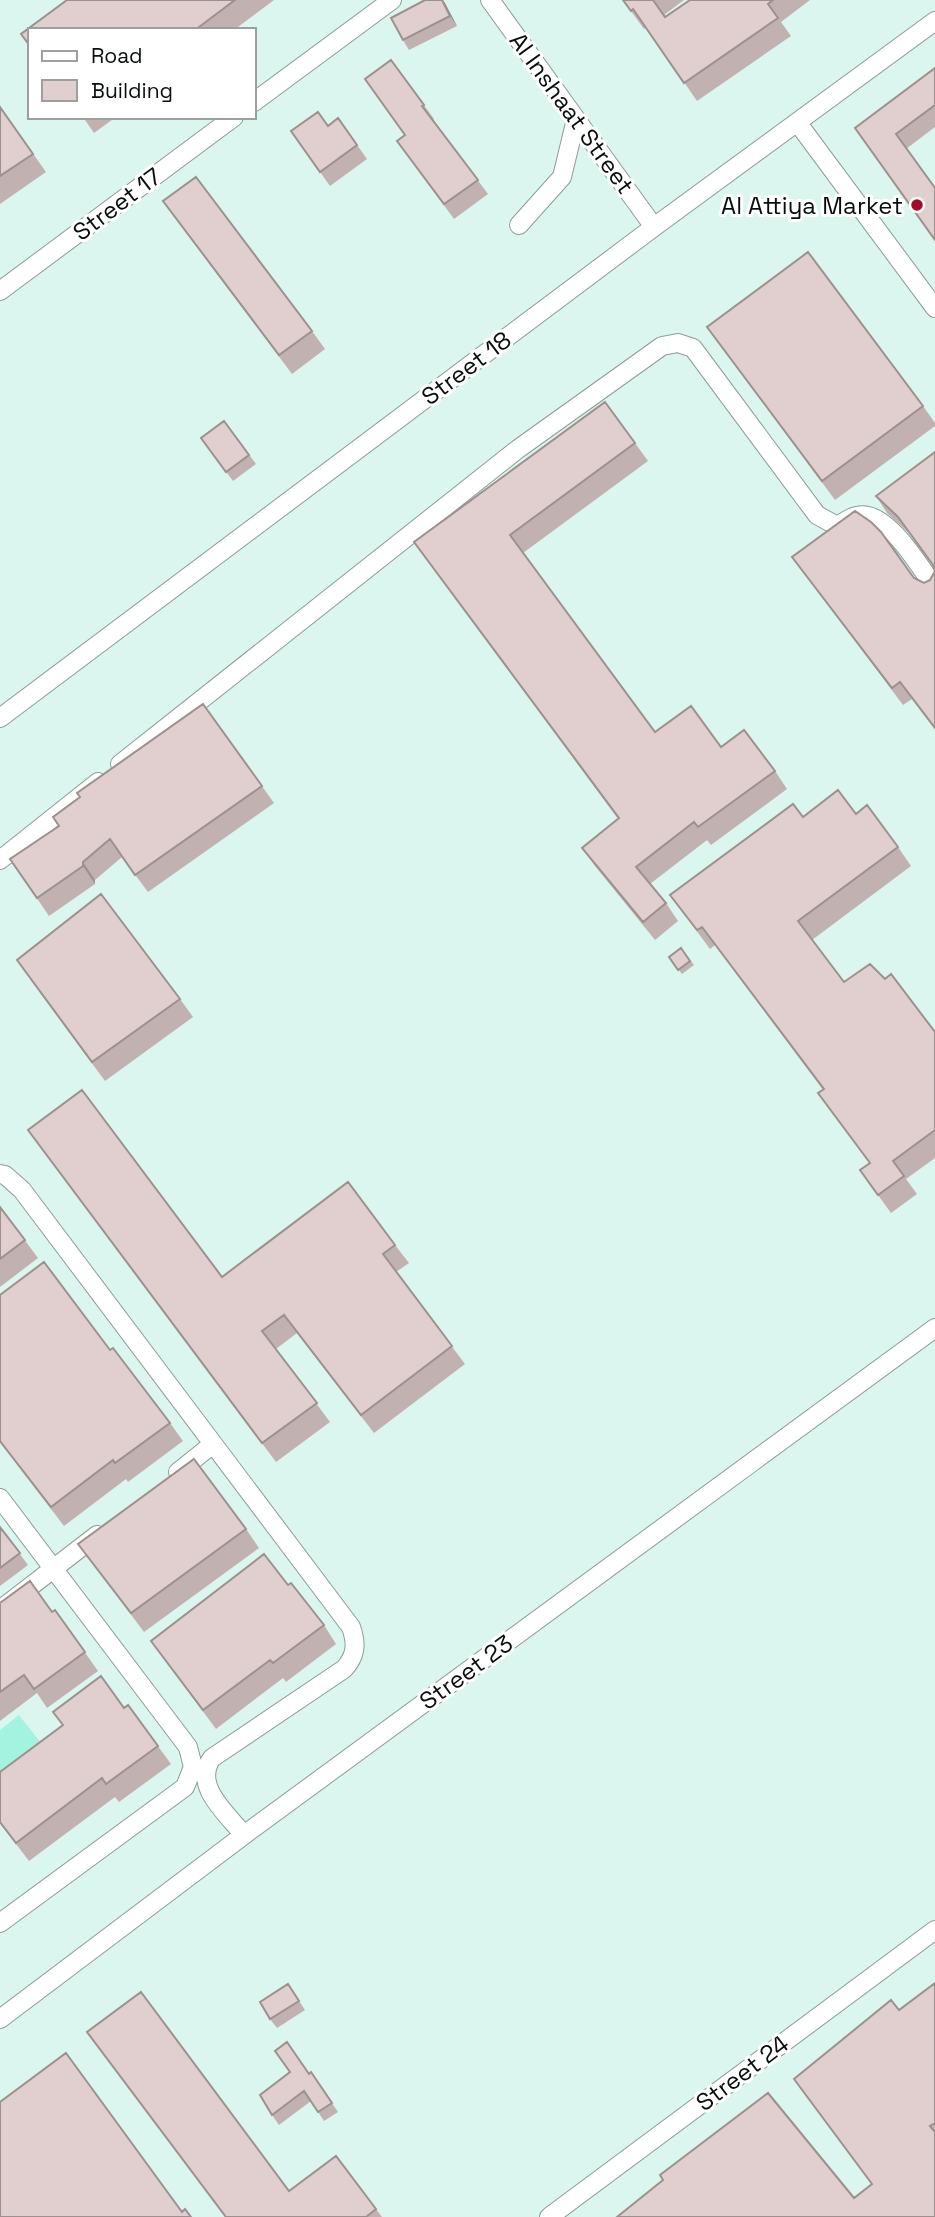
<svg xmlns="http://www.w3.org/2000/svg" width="935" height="2217" viewBox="0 0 935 2217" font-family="'Space Grotesk',sans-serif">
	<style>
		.built { fill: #dbf6ef; fill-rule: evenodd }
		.green { fill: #a2f4e1 }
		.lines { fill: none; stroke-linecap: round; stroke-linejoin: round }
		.minor-casing { stroke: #8c9c98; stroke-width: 20 }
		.minor { stroke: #fff; stroke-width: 18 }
		.wall { fill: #c1b2b1 }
		.shaded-wall { fill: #9d9190 }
		.building { fill: #e0cfce; stroke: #9d9190; stroke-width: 2 }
		.poi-dot { fill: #a50b26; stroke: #fff; stroke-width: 2.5 }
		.labels { text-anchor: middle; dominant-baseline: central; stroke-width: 6; stroke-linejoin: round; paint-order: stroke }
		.street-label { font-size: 24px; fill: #080e0c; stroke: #fff }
		.poi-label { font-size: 24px; fill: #080e0c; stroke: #fff; text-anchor: end }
	</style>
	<rect width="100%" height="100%" fill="#edfffa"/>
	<path class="built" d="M 0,0 L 935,0 L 935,2217 L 0,2217 ZM 30,30 L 254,30 L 254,117 L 30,117 Z"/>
	<path class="green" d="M 19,1715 L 52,1757 L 0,1797 L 0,1730 Z"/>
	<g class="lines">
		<defs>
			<path id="minor" d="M 490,0 L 654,227
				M 254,102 L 392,0
				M 797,122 L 935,308
				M 519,225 L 562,177 L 576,119
				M 0,291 L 234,117
				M 0,718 L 654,227 L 935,21
				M 120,764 L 518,449 L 662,346 L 678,343 L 693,348 L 817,515 L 837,526 C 843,523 850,517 857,516 C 886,508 920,567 935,588
				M 0,860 L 98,782
				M 0,1174 L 5,1175 L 22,1190 L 351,1627 C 357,1644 356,1656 344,1669 L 212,1758 C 192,1785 227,1814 244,1835
				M 178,1472 L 213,1444
				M 0,1498 L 188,1747 L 193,1767 L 185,1787 L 0,1923
				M 0,1610 L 97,1535
				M 0,2019 L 244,1835 L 935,1328
				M 549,2217 L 935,1930"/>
		</defs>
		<use href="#minor" class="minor-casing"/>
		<use href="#minor" class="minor"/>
	</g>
	<path class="wall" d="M 67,0 L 274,0 L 234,30 L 30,30 Z
		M 425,0 L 443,0 L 457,26 L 409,50 L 403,40 Z
		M 623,0 L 684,0 L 664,15 L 665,17 L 690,0 L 810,0 L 781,22 L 791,36 L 697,101 L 646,27 L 644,29 Z
		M 391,60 L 434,119 L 433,120 L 488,194 L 454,219 L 397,141 L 405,135 Z
		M 935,68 L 935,127 L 906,149 L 855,128 Z
		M 0,107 L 46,172 L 0,204 Z
		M 83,117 L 116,117 L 94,133 Z
		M 338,118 L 367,159 L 330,186 L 291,131 L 328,126 Z
		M 163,201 L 312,331 L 325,349 L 292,374 Z
		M 707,327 L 923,406 L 935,423 L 935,426 L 835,500 Z
		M 224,421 L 256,464 L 233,481 L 201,438 Z
		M 635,443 L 648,461 L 523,553 L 655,732 L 721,747 L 775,771 L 787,789 L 711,845 L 707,840 L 650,884 L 666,903 L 678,921 L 655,940 L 595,866 L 582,848 L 618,819 L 414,542 Z
		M 935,452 L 935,729 L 912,699 L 903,705 L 792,557 L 914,578 L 924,583 L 930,580 L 935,571 L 933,566 L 910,534 L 887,513 L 876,496 Z
		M 203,704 L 274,803 L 148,892 L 122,857 L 95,880 L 95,884 L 49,916 L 10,859 L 59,826 L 80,797 Z
		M 856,814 L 898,847 L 911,866 L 812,940 L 844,982 L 935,1032 L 935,1158 L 906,1179 L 917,1194 L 891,1213 L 860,1170 L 870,1163 L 818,1093 L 823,1090 L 715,945 L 710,949 L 670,895 L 803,817 Z
		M 681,948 L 694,965 L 682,974 L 669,957 Z
		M 30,979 L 180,999 L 193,1017 L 105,1081 Z
		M 28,1130 L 222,1277 L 395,1245 L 409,1263 L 396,1272 L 465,1364 L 374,1433 L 297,1333 L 276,1349 L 330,1422 L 276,1462 Z
		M 0,1207 L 38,1258 L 0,1287 Z
		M 0,1295 L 110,1350 L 170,1423 L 183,1441 L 128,1482 L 126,1479 L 64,1526 L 0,1442 Z
		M 0,1527 L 28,1565 L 0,1586 Z
		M 246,1529 L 259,1548 L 144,1632 L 78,1544 Z
		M 288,1585 L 324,1625 L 336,1644 L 286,1682 L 283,1678 L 216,1729 L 151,1641 Z
		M 0,1603 L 52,1612 L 55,1610 L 98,1671 L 47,1708 L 37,1693 L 0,1721 Z
		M 128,1705 L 171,1764 L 119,1802 L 115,1797 L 29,1861 L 0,1823 L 0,1772 Z
		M 935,1983 L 935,2217 L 854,2198 L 872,2184 L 794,2079 L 899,2010 Z
		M 288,1984 L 305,2010 L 277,2028 L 270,2019 Z
		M 87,2032 L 289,2191 L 336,2156 L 382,2217 L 225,2217 Z
		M 311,2072 L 338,2112 L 324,2121 L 311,2101 L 279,2125 L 272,2115 Z"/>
	<path class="shaded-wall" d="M 442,0 L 445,3 L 457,26 L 450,16 Z
		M 83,862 L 95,880 L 95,884 L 83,866 Z"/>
	<path class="building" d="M 67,0 L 235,0 L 195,30 L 30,30 L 30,46 L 21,34 Z
		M 425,0 L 442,0 L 450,16 L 403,40 L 391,18 Z
		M 623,0 L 653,0 L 665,17 L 690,0 L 773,0 L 768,4 L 778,18 L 684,83 L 633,9 L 631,11 Z
		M 391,60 L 424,105 L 422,106 L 478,180 L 444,204 L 397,141 L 405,135 L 365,79 Z
		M 935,68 L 935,105 L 896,134 L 935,188 L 935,240 L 855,128 Z
		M 0,107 L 33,154 L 0,176 Z
		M 318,112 L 328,126 L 338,118 L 357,145 L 320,172 L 291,131 Z
		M 196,177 L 312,331 L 279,355 L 163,201 Z
		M 808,252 L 923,406 L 822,481 L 707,327 Z
		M 605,402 L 635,443 L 510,535 L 655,732 L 691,706 L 721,747 L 744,730 L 775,771 L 698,827 L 694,822 L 636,867 L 666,903 L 643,922 L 582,848 L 619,818 L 414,542 Z
		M 224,421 L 249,455 L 226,472 L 201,438 Z
		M 935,452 L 935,728 L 900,682 L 892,688 L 792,557 L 855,511 L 871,522 L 881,532 L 914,578 L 924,583 L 930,580 L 935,571 L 933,565 L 898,517 L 876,496 Z
		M 203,704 L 262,786 L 135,875 L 110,839 L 83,862 L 83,866 L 37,898 L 10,859 L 59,826 L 53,817 L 80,797 L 77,793 Z
		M 838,790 L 856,814 L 867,805 L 898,847 L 798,921 L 844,982 L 870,964 L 885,979 L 891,974 L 935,1032 L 935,1130 L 893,1161 L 904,1176 L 878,1195 L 860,1170 L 870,1163 L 818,1093 L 824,1089 L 702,927 L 697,930 L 670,895 L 793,804 L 803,817 Z
		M 101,894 L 180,999 L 92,1062 L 17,960 Z
		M 681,948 L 690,961 L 678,970 L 669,957 Z
		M 82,1090 L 222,1277 L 348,1182 L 395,1245 L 383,1254 L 452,1346 L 361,1415 L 284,1315 L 262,1331 L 317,1403 L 262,1443 L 28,1130 Z
		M 0,1207 L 25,1240 L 0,1259 Z
		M 44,1262 L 110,1350 L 113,1348 L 170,1423 L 115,1463 L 113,1460 L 51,1507 L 0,1441 L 0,1295 Z
		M 194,1459 L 246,1529 L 131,1613 L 78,1544 Z
		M 0,1527 L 20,1553 L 0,1568 Z
		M 264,1554 L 288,1585 L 291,1583 L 324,1625 L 273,1663 L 270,1660 L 203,1710 L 151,1641 Z
		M 30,1581 L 52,1612 L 55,1610 L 85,1652 L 34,1689 L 24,1675 L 0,1692 L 0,1603 Z
		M 101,1676 L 124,1708 L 128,1705 L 158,1746 L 106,1784 L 102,1778 L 16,1843 L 0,1822 L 0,1772 L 63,1725 L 53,1712 Z
		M 935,1983 L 935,2123 L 930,2126 L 935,2132 L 935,2217 L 617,2217 L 663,2180 L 660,2175 L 768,2093 L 854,2198 L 872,2184 L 794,2079 L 891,2000 L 899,2010 Z
		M 288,1984 L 299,2001 L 270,2019 L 260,2002 Z
		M 141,1992 L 289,2191 L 336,2156 L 376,2209 L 366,2217 L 226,2217 L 87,2032 Z
		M 287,2042 L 309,2074 L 311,2072 L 332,2103 L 318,2112 L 304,2091 L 272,2115 L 260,2095 L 290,2072 L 275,2051 Z
		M 66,2053 L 182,2212 L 185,2209 L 191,2217 L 0,2217 L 0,2102 Z"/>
	<circle class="poi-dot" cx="917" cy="205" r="7"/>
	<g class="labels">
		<g class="street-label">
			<text transform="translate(572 113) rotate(54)">Al Inshaat Street</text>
			<text transform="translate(117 204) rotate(-37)">Street 17</text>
			<text transform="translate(466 368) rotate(-37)">Street 18</text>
			<text transform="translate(466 1672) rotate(-36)">Street 23</text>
			<text transform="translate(742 2073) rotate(-37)">Street 24</text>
		</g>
		<g class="poi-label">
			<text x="903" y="205">Al Attiya Market</text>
		</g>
	</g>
	<rect x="28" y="28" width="228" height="91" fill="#ffffff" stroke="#9c9f9e" stroke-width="2"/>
	<rect x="42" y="51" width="35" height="10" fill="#ffffff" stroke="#9c9f9e" stroke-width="2"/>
	<text x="91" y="63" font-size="21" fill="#080e0c">Road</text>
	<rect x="42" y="80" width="35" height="21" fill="#e0cfce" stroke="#9c9f9e" stroke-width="2"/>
	<text x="91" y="98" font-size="21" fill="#080e0c">Building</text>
</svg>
